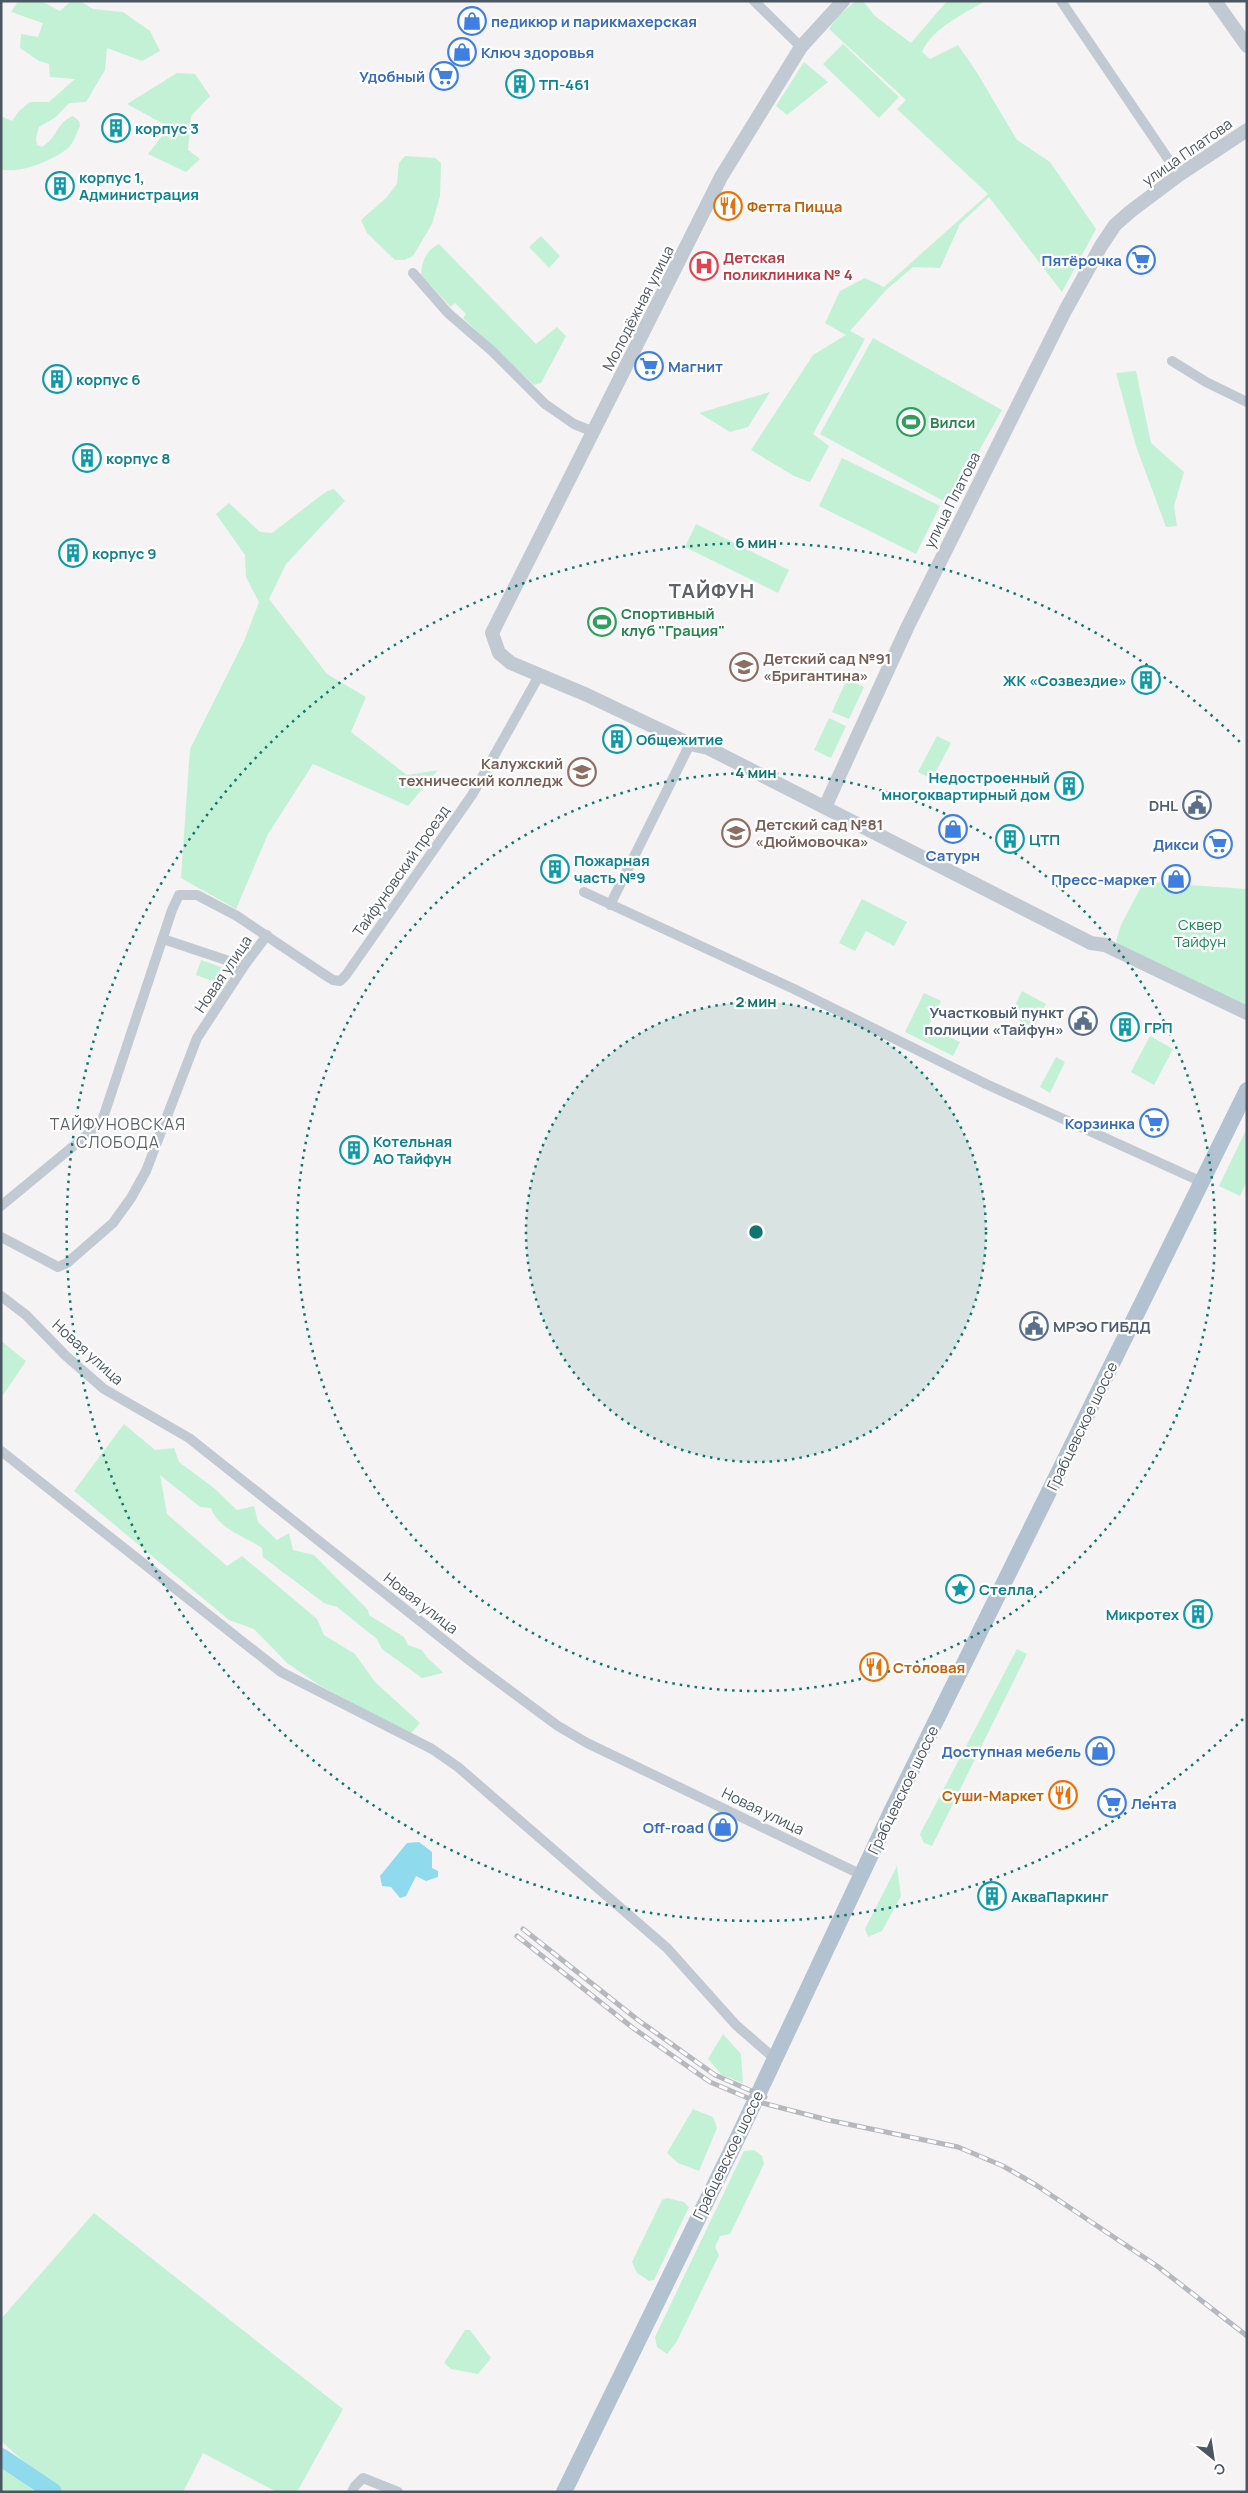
<svg xmlns="http://www.w3.org/2000/svg" width="1248" height="2493" viewBox="0 0 1248 2493" font-family="Manrope,sans-serif">
	<style>
		.green { fill: #c3f1d5 }
		.water { fill: #90daee }
		.lines { fill: none; stroke-linecap: round; stroke-linejoin: round }
		.river { stroke: #90daee; stroke-width: 18 }
		.minor { stroke: #c1cad2; stroke-width: 10 }
		.tertiary { stroke: #c1cad2; stroke-width: 14 }
		.primary { stroke: #b3c2d1; stroke-width: 16 }
		.rail-casing { stroke: #b5b8bd; stroke-width: 5 }
		.rail { stroke: #fff; stroke-width: 3; stroke-dasharray: 9; stroke-linecap: butt }
		.ring { fill: none; stroke: #0f766e; stroke-width: 2.5; stroke-dasharray: 2.5 5 }
		.labels { text-anchor: middle; dominant-baseline: central; stroke-width: 4.5; stroke-linejoin: round; paint-order: stroke }
		.shop-label { font-size: 15px; font-weight: bold; fill: #366cbe; stroke: #fff; text-anchor: end }
		.culture-label { font-size: 15px; font-weight: bold; fill: #0d838f; stroke: #fff; text-anchor: start }
		.street-label { font-size: 15px; fill: #4a5661; stroke: #fff }
		.food-label { font-size: 15px; font-weight: bold; fill: #c56008; stroke: #fff; text-anchor: start }
		.health-label { font-size: 15px; font-weight: bold; fill: #be3a42; stroke: #fff; text-anchor: start }
		.leisure-label { font-size: 15px; font-weight: bold; fill: #27864d; stroke: #fff; text-anchor: start }
		.education-label { font-size: 15px; font-weight: bold; fill: #785e54; stroke: #fff; text-anchor: start }
		.service-label { font-size: 15px; font-weight: bold; fill: #4e5e75; stroke: #fff; text-anchor: end }
		.park-label { font-size: 15px; fill: #17864f; stroke: #fff }
		.neighbourhood-label { font-size: 16px; letter-spacing: 1px; fill: #5f6368; stroke: #fff }
		.district-label { font-size: 20px; font-weight: bold; letter-spacing: 1px; fill: #5f6368; stroke: #fff }
		.centre { fill: #0f766e; stroke: #fff; stroke-width: 2.5 }
		.ring-label { font-size: 15px; text-anchor: middle; font-weight: bold; fill: #0f766e; stroke: #fff; stroke-width: 4.5; stroke-linejoin: round; paint-order: stroke }
	</style>
	<rect width="100%" height="100%" fill="#f5f3f3"/>
	<path class="green" d="M 18,1 L 41,1 L 60,11 L 71,1 L 80,1 L 93,9 L 123,12 L 150,31 L 160,51 L 142,61 L 107,48 L 105,70 L 86,102 L 69,103 L 56,117 L 39,127 L 36,138 L 37,145 L 42,147 C 58,137 57,122 73,116 L 79,121 L 80,126 C 77,132 73,145 67,149 C 53,160 18,175 1,169 L 1,116 L 12,121 L 19,111 L 30,102 L 49,102 L 75,79 L 50,77 L 49,64 L 39,61 L 20,48 L 21,34 L 38,37 L 43,23 L 11,12 Z
		M 856,1 L 863,1 L 875,16 L 911,43 L 947,1 L 985,1 C 964,14 932,28 922,52 L 930,59 L 958,45 L 976,71 L 1017,140 L 1050,162 L 1096,229 L 1062,292 L 989,197 L 960,224 L 940,268 L 913,267 L 886,290 L 850,331 L 865,339 L 813,434 L 829,446 L 810,482 L 794,476 L 751,450 L 813,355 L 846,335 L 825,323 L 840,291 L 865,278 L 884,287 L 988,194 L 897,109 L 906,100 L 829,29 L 838,16 Z
		M 843,44 L 899,97 L 879,118 L 823,64 Z
		M 804,62 L 828,82 L 787,115 L 776,106 Z
		M 177,73 L 195,74 L 210,96 L 191,116 L 188,150 L 200,159 L 186,172 L 148,154 L 169,127 L 127,104 Z
		M 405,156 L 435,158 L 441,163 L 440,196 L 432,224 L 413,256 L 405,260 L 395,260 L 367,233 L 361,220 L 386,198 L 397,184 L 399,163 Z
		M 541,236 L 560,256 L 549,268 L 529,247 Z
		M 439,244 L 536,344 L 557,327 L 566,336 L 541,383 L 534,385 L 463,318 L 466,314 L 455,303 L 451,307 L 421,275 C 422,261 426,250 439,244 Z
		M 873,338 L 1002,410 L 949,504 L 820,434 Z
		M 1136,371 L 1151,443 L 1184,472 L 1174,506 L 1177,526 L 1166,527 L 1136,446 L 1116,373 Z
		M 770,392 L 748,427 L 730,432 L 699,413 Z
		M 842,458 L 940,506 L 916,554 L 819,506 Z
		M 334,489 L 345,501 L 286,564 L 269,599 L 327,674 L 366,697 L 351,732 L 407,775 L 438,770 L 408,806 L 313,764 L 268,834 L 236,909 L 181,878 L 190,749 L 244,641 L 259,602 L 246,577 L 245,555 L 216,514 L 229,503 L 260,532 L 272,533 L 327,491 Z
		M 696,524 L 789,570 L 778,593 L 685,547 Z
		M 847,679 L 864,687 L 849,719 L 832,712 Z
		M 829,718 L 846,726 L 831,758 L 814,750 Z
		M 937,736 L 951,743 L 932,779 L 918,772 Z
		M 1146,882 L 1247,889 L 1247,1008 L 1119,945 L 1116,941 L 1121,925 L 1142,885 Z
		M 862,899 L 907,922 L 894,946 L 866,931 L 855,951 L 839,943 Z
		M 201,960 L 224,968 L 218,983 L 196,975 Z
		M 1022,991 L 1046,1004 L 1034,1028 L 1010,1016 Z
		M 924,993 L 941,1001 L 928,1027 L 960,1042 L 953,1056 L 905,1032 Z
		M 1150,1036 L 1173,1049 L 1154,1085 L 1131,1072 Z
		M 1056,1057 L 1065,1062 L 1050,1093 L 1040,1087 Z
		M 1247,1128 L 1247,1181 L 1240,1196 L 1219,1186 Z
		M 1,1341 L 26,1361 L 1,1398 Z
		M 124,1424 L 155,1450 L 174,1448 L 179,1462 L 214,1488 L 237,1510 L 254,1506 L 258,1522 L 277,1540 L 289,1533 L 293,1550 L 314,1555 L 368,1610 L 369,1615 L 404,1637 L 408,1645 L 422,1650 C 427,1660 436,1664 443,1673 L 422,1678 L 382,1649 L 377,1639 L 337,1607 L 324,1603 L 263,1557 L 262,1548 C 245,1536 219,1530 211,1508 L 200,1507 L 160,1475 L 167,1514 L 227,1566 L 242,1556 L 317,1619 L 324,1635 L 355,1654 L 375,1682 L 420,1723 L 410,1734 L 319,1685 L 287,1663 L 254,1629 L 229,1620 L 74,1491 Z
		M 1017,1649 L 1027,1654 L 932,1846 L 924,1843 L 920,1834 Z
		M 897,1866 L 901,1896 L 882,1931 L 868,1937 L 865,1929 Z
		M 723,2034 L 741,2054 L 743,2083 L 722,2075 L 708,2059 Z
		M 693,2109 L 713,2117 L 717,2128 L 699,2171 L 678,2163 L 667,2153 Z
		M 754,2150 L 762,2156 L 764,2164 L 730,2234 L 720,2236 L 715,2247 L 719,2255 L 676,2343 L 667,2354 L 657,2347 L 655,2337 L 744,2151 Z
		M 667,2198 L 684,2202 L 689,2207 L 654,2280 L 649,2281 L 637,2273 L 632,2262 L 662,2200 Z
		M 94,2213 L 343,2409 L 297,2492 L 277,2492 L 203,2453 L 183,2492 L 57,2492 L 1,2441 L 1,2319 Z
		M 465,2330 L 470,2330 L 491,2358 L 478,2374 L 451,2369 L 444,2363 Z
		M 1,2465 L 36,2492 L 1,2492 Z"/>
	<path class="water" d="M 419,1842 L 432,1852 L 432,1868 L 438,1871 L 438,1877 L 426,1881 L 416,1876 L 406,1896 L 400,1898 L 391,1887 L 382,1886 L 380,1876 L 407,1843 Z"/>
	<g class="lines">
		<path class="river" d="M 1,2457 L 53,2492"/>
		<path class="minor" d="M 754,1 L 801,47
			M 1061,1 L 1179,175
			M 413,273 L 448,313 L 492,351 L 545,404 L 574,424 L 594,432
			M 1172,361 L 1206,382 L 1247,402
			M 584,892 L 794,989 L 986,1084 L 1202,1182
			M 610,905 L 690,744
			M 163,939 L 244,966
			M 1,1206 L 88,1134 L 103,1118 L 172,910 L 179,895 L 197,895 L 237,916 L 319,971 L 333,980 L 340,981 L 346,975 L 472,795 L 540,674
			M 1,1237 L 58,1267 L 67,1263 L 113,1223 L 131,1198 L 146,1171 L 197,1038 L 244,966 L 267,935
			M 1,1296 L 26,1315 L 66,1356 L 104,1389 L 189,1438 L 473,1663 L 558,1726 L 587,1743 L 862,1875
			M 1,1451 L 281,1672 L 432,1749 L 458,1767 L 667,1948 L 736,2025 L 775,2059
			M 352,2492 L 355,2486 L 363,2478 L 398,2492"/>
		<path class="tertiary" d="M 843,1 L 801,47 L 721,177 L 492,633 L 499,653 L 511,663 L 587,695 L 690,744 L 708,748 L 1091,943 L 1105,945 L 1247,1013
			M 1215,1 L 1247,46
			M 825,807 L 907,628 L 1065,311 L 1101,246 L 1115,225 L 1131,211 L 1179,175 L 1247,130"/>
		<path class="primary" d="M 564,2492 L 739,2135 L 891,1812 L 1247,1090"/>
		<defs>
			<path id="rail" d="M 523,1929 L 638,2020 L 715,2075 L 765,2097
				M 517,1936 L 633,2028 L 710,2082 L 755,2101 L 828,2120 L 958,2147 L 1003,2166 L 1036,2185 L 1157,2266 L 1247,2336"/>
		</defs>
		<use href="#rail" class="rail-casing"/>
		<use href="#rail" class="rail"/>
	</g>
	<circle cx="756" cy="1232" r="230" fill="#0f766e" fill-opacity=".12"/>
	<g class="ring">
		<circle cx="756" cy="1232" r="230"/>
		<circle cx="756" cy="1232" r="459"/>
		<path d="M1243 1719A689 689 0 1 1 1243 745"/>
	</g>
	<defs>
		<symbol id="shop-ring" viewBox="-11 -11 22 22"><circle r="9.5" fill="#fff" stroke="#3f7fe0" stroke-width="1.5"/><path d="M-5-2.5h2.3a2.7 3.5 0 0 1 5.4 0H5L5.5 6h-11ZM-1.5-2.5h3a1.5 2.3 0 0 0-3 0Z" fill="#3f7fe0"/></symbol>
		<symbol id="supermarket-ring" viewBox="-11 -11 22 22"><circle r="9.5" fill="#fff" stroke="#3f7fe0" stroke-width="1.5"/><path d="M-6-5.5h2.5l.6 2H6L4.5 2H-2.5L-4.4-4H-6ZM-1.5 3.2a1.3 1.3 0 1 0 .1 0ZM3 3.2a1.3 1.3 0 1 0 .1 0Z" fill="#3f7fe0"/></symbol>
		<symbol id="building-ring" viewBox="-11 -11 22 22"><circle r="9.5" fill="#fff" stroke="#0f9aa8" stroke-width="1.5"/><path d="M-4-6H4V6H1V3H-1V6H-4ZM-2.5-4.3h1.7v1.8h-1.7ZM.8-4.3h1.7v1.8H.8ZM-2.5-1h1.7V.8h-1.7ZM.8-1h1.7V.8H.8Z" fill="#0f9aa8"/></symbol>
		<symbol id="restaurant-ring" viewBox="-11 -11 22 22"><circle r="9.5" fill="#fff" stroke="#e8710a" stroke-width="1.5"/><path d="M-5-6h1v4h1v-4h1v4h1v-4h1v5L-1.5 .5V6h-2V.5L-5-1ZM5-6V6H3V1.5H1.5Q1.5-4 5-6Z" fill="#e8710a"/></symbol>
		<symbol id="hospital-ring" viewBox="-11 -11 22 22"><circle r="9.5" fill="#fff" stroke="#e0444e" stroke-width="1.5"/><path d="M-5-5h3v3.5h4V-5h3V5h-3V1.5h-4V5h-3Z" fill="#e0444e"/></symbol>
		<symbol id="stadium-ring" viewBox="-11 -11 22 22"><circle r="9.5" fill="#fff" stroke="#2e9e5b" stroke-width="1.5"/><path d="M0-5a6.5 5 0 1 0 0 10a6.5 5 0 1 0 0-10ZM-3.5-1.8h7v3.6h-7Z" fill="#2e9e5b"/></symbol>
		<symbol id="school-ring" viewBox="-11 -11 22 22"><circle r="9.5" fill="#fff" stroke="#8d6e63" stroke-width="1.5"/><path d="M0-5L7-2L0 1L-7-2ZM-4 1L0 2.5L4 1V4Q0 6-4 4Z" fill="#8d6e63"/></symbol>
		<symbol id="university-ring" viewBox="-11 -11 22 22"><circle r="9.5" fill="#fff" stroke="#8d6e63" stroke-width="1.5"/><path d="M0-5L7-2L0 1L-7-2ZM-4 1L0 2.5L4 1V4Q0 6-4 4Z" fill="#8d6e63"/></symbol>
		<symbol id="civic-ring" viewBox="-11 -11 22 22"><circle r="9.5" fill="#fff" stroke="#5c6f8a" stroke-width="1.5"/><path d="M-.6-6.5H3V-4.5H.6V-3L4-1V1h2V6H-6V1h2V-1L-.6-3ZM-1.2 2.5V6h2.4V2.5Z" fill="#5c6f8a"/></symbol>
		<symbol id="sight-ring" viewBox="-11 -11 22 22"><circle r="9.5" fill="#fff" stroke="#0f9aa8" stroke-width="1.5"/><path d="M0-6L1.8-2.2L6-1.7L2.9 1.2L3.7 5.4L0 3.3L-3.7 5.4L-2.9 1.2L-6-1.7L-1.8-2.2Z" fill="#0f9aa8"/></symbol>
	</defs>
	<g fill-rule="evenodd">
		<use href="#shop-ring" x="456" y="5" width="32" height="32"/>
		<use href="#shop-ring" x="446" y="36" width="32" height="32"/>
		<use href="#supermarket-ring" x="428" y="60" width="32" height="32"/>
		<use href="#building-ring" x="504" y="68" width="32" height="32"/>
		<use href="#building-ring" x="100" y="112" width="32" height="32"/>
		<use href="#building-ring" x="44" y="170" width="32" height="32"/>
		<use href="#restaurant-ring" x="712" y="190" width="32" height="32"/>
		<use href="#supermarket-ring" x="1125" y="244" width="32" height="32"/>
		<use href="#hospital-ring" x="688" y="250" width="32" height="32"/>
		<use href="#supermarket-ring" x="633" y="350" width="32" height="32"/>
		<use href="#building-ring" x="41" y="363" width="32" height="32"/>
		<use href="#stadium-ring" x="895" y="406" width="32" height="32"/>
		<use href="#building-ring" x="71" y="442" width="32" height="32"/>
		<use href="#building-ring" x="57" y="537" width="32" height="32"/>
		<use href="#stadium-ring" x="586" y="606" width="32" height="32"/>
		<use href="#school-ring" x="728" y="651" width="32" height="32"/>
		<use href="#building-ring" x="1130" y="664" width="32" height="32"/>
		<use href="#building-ring" x="601" y="723" width="32" height="32"/>
		<use href="#university-ring" x="566" y="756" width="32" height="32"/>
		<use href="#building-ring" x="1053" y="770" width="32" height="32"/>
		<use href="#civic-ring" x="1181" y="789" width="32" height="32"/>
		<use href="#shop-ring" x="937" y="813" width="32" height="32"/>
		<use href="#school-ring" x="720" y="817" width="32" height="32"/>
		<use href="#building-ring" x="994" y="823" width="32" height="32"/>
		<use href="#supermarket-ring" x="1202" y="828" width="32" height="32"/>
		<use href="#building-ring" x="539" y="853" width="32" height="32"/>
		<use href="#shop-ring" x="1160" y="863" width="32" height="32"/>
		<use href="#civic-ring" x="1067" y="1005" width="32" height="32"/>
		<use href="#building-ring" x="1109" y="1011" width="32" height="32"/>
		<use href="#supermarket-ring" x="1138" y="1107" width="32" height="32"/>
		<use href="#building-ring" x="338" y="1134" width="32" height="32"/>
		<use href="#civic-ring" x="1018" y="1310" width="32" height="32"/>
		<use href="#sight-ring" x="944" y="1573" width="32" height="32"/>
		<use href="#building-ring" x="1182" y="1598" width="32" height="32"/>
		<use href="#restaurant-ring" x="858" y="1651" width="32" height="32"/>
		<use href="#shop-ring" x="1084" y="1735" width="32" height="32"/>
		<use href="#restaurant-ring" x="1047" y="1779" width="32" height="32"/>
		<use href="#supermarket-ring" x="1096" y="1787" width="32" height="32"/>
		<use href="#shop-ring" x="707" y="1811" width="32" height="32"/>
		<use href="#building-ring" x="976" y="1880" width="32" height="32"/>
	</g>
	<g class="labels">
		<g class="shop-label">
			<text x="491" y="21" text-anchor="start">педикюр и парикмахерская</text>
			<text x="481" y="52" text-anchor="start">Ключ здоровья</text>
			<text x="425" y="76">Удобный</text>
			<text x="1122" y="260">Пятёрочка</text>
			<text x="668" y="366" text-anchor="start">Магнит</text>
			<text x="1199" y="844">Дикси</text>
			<text x="953" y="855" text-anchor="middle">Сатурн</text>
			<text x="1157" y="879">Пресс-маркет</text>
			<text x="1135" y="1123">Корзинка</text>
			<text x="1081" y="1751">Доступная мебель</text>
			<text x="1131" y="1803" text-anchor="start">Лента</text>
			<text x="704" y="1827">Off-road</text>
		</g>
		<g class="culture-label">
			<text x="539" y="84">ТП-461</text>
			<text x="135" y="128">корпус 3</text>
			<text x="79" y="177">корпус 1,<tspan x="79" dy="17">Администрация</tspan></text>
			<text x="76" y="379">корпус 6</text>
			<text x="106" y="458">корпус 8</text>
			<text x="92" y="553">корпус 9</text>
			<text x="1127" y="680" text-anchor="end">ЖК «Созвездие»</text>
			<text x="636" y="739">Общежитие</text>
			<text x="1050" y="777" text-anchor="end">Недостроенный<tspan x="1050" dy="17">многоквартирный дом</tspan></text>
			<text x="1029" y="839">ЦТП</text>
			<text x="574" y="860">Пожарная<tspan x="574" dy="17">часть №9</tspan></text>
			<text x="1144" y="1027">ГРП</text>
			<text x="373" y="1141">Котельная<tspan x="373" dy="17">АО Тайфун</tspan></text>
			<text x="979" y="1589">Стелла</text>
			<text x="1179" y="1614" text-anchor="end">Микротех</text>
			<text x="1011" y="1896">АкваПаркинг</text>
		</g>
		<g class="street-label">
			<text transform="translate(1187 152) rotate(-35)">улица Платова</text>
			<text transform="translate(638 308) rotate(-63)">Молодёжная улица</text>
			<text transform="translate(952 500) rotate(-63)">улица Платова</text>
			<text transform="translate(401 871) rotate(-55)">Тайфуновский проезд</text>
			<text transform="translate(223 974) rotate(-56)">Новая улица</text>
			<text transform="translate(88 1352) rotate(42)">Новая улица</text>
			<text transform="translate(1082 1426) rotate(-64)">Грабцевское шоссе</text>
			<text transform="translate(421 1603) rotate(38)">Новая улица</text>
			<text transform="translate(903 1790) rotate(-64)">Грабцевское шоссе</text>
			<text transform="translate(763 1811) rotate(26)">Новая улица</text>
			<text transform="translate(728 2155) rotate(-64)">Грабцевское шоссе</text>
		</g>
		<g class="food-label">
			<text x="747" y="206">Фетта Пицца</text>
			<text x="893" y="1667">Столовая</text>
			<text x="1044" y="1795" text-anchor="end">Суши-Маркет</text>
		</g>
		<g class="health-label">
			<text x="723" y="257">Детская<tspan x="723" dy="17">поликлиника № 4</tspan></text>
		</g>
		<g class="leisure-label">
			<text x="930" y="422">Вилси</text>
			<text x="621" y="613">Спортивный<tspan x="621" dy="17">клуб "Грация"</tspan></text>
		</g>
		<g class="education-label">
			<text x="763" y="658">Детский сад №91<tspan x="763" dy="17">«Бригантина»</tspan></text>
			<text x="563" y="763" text-anchor="end">Калужский<tspan x="563" dy="17">технический колледж</tspan></text>
			<text x="755" y="824">Детский сад №81<tspan x="755" dy="17">«Дюймовочка»</tspan></text>
		</g>
		<g class="service-label">
			<text x="1178" y="805">DHL</text>
			<text x="1064" y="1012">Участковый пункт<tspan x="1064" dy="17">полиции «Тайфун»</tspan></text>
			<text x="1053" y="1326" text-anchor="start">МРЭО ГИБДД</text>
		</g>
		<g class="park-label">
			<text x="1200" y="924">Сквер<tspan x="1200" dy="17">Тайфун</tspan></text>
		</g>
		<g class="neighbourhood-label">
			<text x="118" y="1124">ТАЙФУНОВСКАЯ<tspan x="118" dy="18">СЛОБОДА</tspan></text>
		</g>
		<g class="district-label">
			<text x="712" y="590">ТАЙФУН</text>
		</g>
	</g>
	<circle cx="756" cy="1232" r="8" class="centre"/>
	<g class="ring-label">
		<text x="756" y="548">6 мин</text>
		<text x="756" y="778">4 мин</text>
		<text x="756" y="1007">2 мин</text>
	</g>
	<rect width="1248" height="2493" fill="none" stroke="#4a5661" stroke-width="5"/>
	<g transform="translate(1213 2458) rotate(150)" stroke="#ffffff" stroke-width="4" paint-order="stroke">
	<path d="M0-4L9 19L0 12L-9 19Z" fill="#4a5661"/>
	<text y="-8" font-size="14" font-weight="bold" text-anchor="middle" fill="#4a5661">С</text>
	</g>
</svg>
